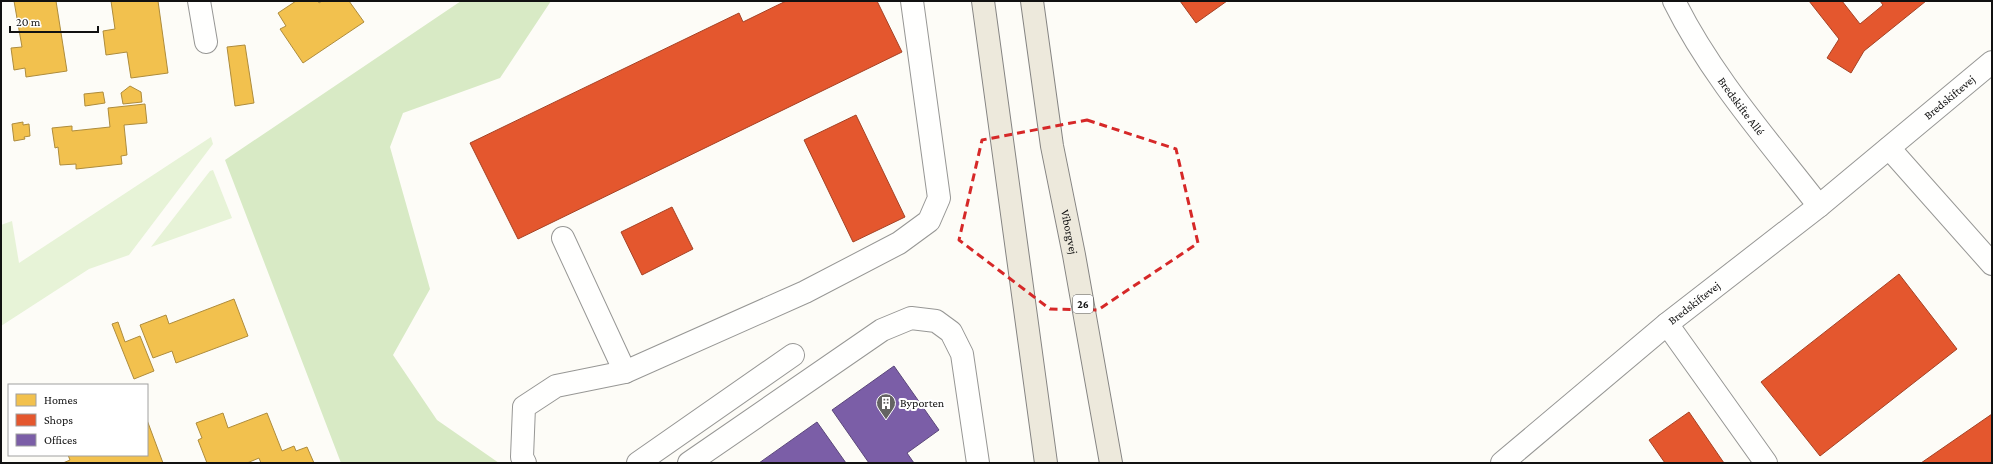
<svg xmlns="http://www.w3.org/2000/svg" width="1993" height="464" viewBox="0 0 1993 464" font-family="'Crimson Pro',serif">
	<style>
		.green { fill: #e7f3d7 }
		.forest { fill: #d8eac5 }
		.homes { fill: #f2c14e; stroke: #ae8c3c }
		.shops { fill: #e4572e; stroke: #a54225 }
		.offices { fill: #7b5ea7; stroke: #5b477a }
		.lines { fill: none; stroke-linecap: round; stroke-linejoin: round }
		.minor-casing { stroke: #979795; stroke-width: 24 }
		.major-casing { stroke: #858482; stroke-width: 24 }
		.minor { stroke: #fffffe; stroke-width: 22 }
		.major { stroke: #ede9dc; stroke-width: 22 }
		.marked { fill: none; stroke: #d62828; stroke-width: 3; stroke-dasharray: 8 5; stroke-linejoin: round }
		.labels { text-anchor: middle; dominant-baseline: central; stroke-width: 4; stroke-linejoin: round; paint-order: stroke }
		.shield { fill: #fff; stroke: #585858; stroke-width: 1 }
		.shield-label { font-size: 11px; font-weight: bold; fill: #111 }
		.street-label { font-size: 12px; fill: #111; stroke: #fff }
		.poi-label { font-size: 12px; fill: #111; stroke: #fff; text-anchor: start }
	</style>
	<rect width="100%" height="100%" fill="#fdfcf7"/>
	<path class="green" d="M 211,137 L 213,144 L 129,255 L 89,269 L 1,326 L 1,225 L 12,221 L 19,263 Z
		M 213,170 L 232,218 L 151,247 L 210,171 Z"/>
	<path class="forest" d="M 461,1 L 551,1 L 500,78 L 403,113 L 390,147 L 430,289 L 393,355 L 437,420 L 499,463 L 341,463 L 225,160 Z"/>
	<path class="homes" d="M 14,1 L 56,1 L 67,71 L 26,77 L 25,68 L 14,70 L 11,48 L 22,47 Z
		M 111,1 L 158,1 L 168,73 L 131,78 L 127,52 L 106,55 L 103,31 L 115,29 Z
		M 296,1 L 318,1 L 319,3 L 322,1 L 349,1 L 364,22 L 303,63 L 280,29 L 286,26 L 278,13 Z
		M 245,45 L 254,103 L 235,106 L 227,47 Z
		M 130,86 L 141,92 L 142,102 L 123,104 L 121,93 Z
		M 103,92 L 105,103 L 85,106 L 84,94 Z
		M 145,104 L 147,123 L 124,125 L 127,155 L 121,156 L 122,164 L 76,169 L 76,164 L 60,165 L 58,147 L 55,148 L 52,128 L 72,126 L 72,131 L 110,127 L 108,108 Z
		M 23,122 L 23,125 L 29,124 L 30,136 L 24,137 L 25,139 L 14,141 L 12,124 Z
		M 234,299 L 248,336 L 176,363 L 172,351 L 153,358 L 140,325 L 166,315 L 169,324 Z
		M 118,322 L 125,342 L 140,336 L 154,371 L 134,379 L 112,324 Z
		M 223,413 L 228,428 L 267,413 L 282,451 L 294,446 L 296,451 L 307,447 L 314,463 L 261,463 L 259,458 L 247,463 L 207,463 L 198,440 L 202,438 L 196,423 Z
		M 147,420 L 163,463 L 63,463 L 70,460 L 68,455 L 147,455 Z"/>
	<path class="shops" d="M 786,1 L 877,1 L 902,52 L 518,239 L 470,143 L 739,13 L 743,22 Z
		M 1180,1 L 1227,1 L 1196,23 Z
		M 1809,1 L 1842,1 L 1860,24 L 1883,5 L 1880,1 L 1926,1 L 1864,51 L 1851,73 L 1827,58 L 1839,39 Z
		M 856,115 L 905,217 L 853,242 L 804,140 Z
		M 672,207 L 693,249 L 642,275 L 621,232 Z
		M 1899,274 L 1957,349 L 1820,456 L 1761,382 Z
		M 1689,412 L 1724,463 L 1665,463 L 1649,440 Z
		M 1992,414 L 1992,463 L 1921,463 Z"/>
	<path class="offices" d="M 894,366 L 939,430 L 907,453 L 914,463 L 869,463 L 832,410 Z
		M 817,422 L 846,463 L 759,463 Z"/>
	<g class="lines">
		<defs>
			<g id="minor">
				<path d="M 199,1 L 206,42"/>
				<path id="s1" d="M 1674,1 C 1711,76 1768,140 1819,206"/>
				<path d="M 1889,148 L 1992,264"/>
				<path d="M 563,238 L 625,372 L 805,292 L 899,243 L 929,221 L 939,198 L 912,1"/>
				<path d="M 1667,324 L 1766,463"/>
				<path d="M 525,463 L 522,457 L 524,407 L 556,386 L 625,372"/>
				<path d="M 638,463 L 793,355"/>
				<path d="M 689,463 L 882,330 L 911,318 L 936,321 L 951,332 L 962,354 L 978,463"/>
				<path id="s2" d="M 1502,463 L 1667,324 L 1819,206 L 1992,62"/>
			</g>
			<g id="major">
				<path d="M 983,1 L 1046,463"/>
				<path id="s3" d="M 1032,1 L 1052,146 L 1074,255 L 1111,463"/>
			</g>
		</defs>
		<use href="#minor" class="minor-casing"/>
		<use href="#major" class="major-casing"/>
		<use href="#minor" class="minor"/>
		<use href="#major" class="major"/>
	</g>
	<path class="marked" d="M 1087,120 L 1176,149 L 1198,243 L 1098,310 L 1050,309 L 959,240 L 982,140 Z"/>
	<defs>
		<symbol id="building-pin" viewBox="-11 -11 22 30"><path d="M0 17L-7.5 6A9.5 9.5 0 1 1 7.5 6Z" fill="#646362" stroke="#fff"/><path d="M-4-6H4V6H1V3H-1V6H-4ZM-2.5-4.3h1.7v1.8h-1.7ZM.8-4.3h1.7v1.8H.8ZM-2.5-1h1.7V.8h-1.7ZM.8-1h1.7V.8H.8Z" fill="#fff"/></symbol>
	</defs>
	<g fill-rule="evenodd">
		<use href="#building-pin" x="875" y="392" width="22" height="30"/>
	</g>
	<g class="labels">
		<rect class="shield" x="1073" y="295" width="20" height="18" rx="3"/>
		<g class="shield-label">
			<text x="1083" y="304">26</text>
		</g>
		<g class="street-label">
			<text stroke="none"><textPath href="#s2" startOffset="578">Bredskiftevej</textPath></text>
			<text stroke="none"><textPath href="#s1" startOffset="125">Bredskifte Allé</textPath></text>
			<text stroke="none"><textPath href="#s3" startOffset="234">Viborgvej</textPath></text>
			<text stroke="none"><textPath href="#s2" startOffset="250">Bredskiftevej</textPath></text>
		</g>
		<g class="poi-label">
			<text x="900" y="403">Byporten</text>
		</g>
	</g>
	<rect width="1993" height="464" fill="none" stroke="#111111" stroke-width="4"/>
	<rect x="8" y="384" width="140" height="72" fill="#ffffff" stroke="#a0a0a0"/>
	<rect x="16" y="394" width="20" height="12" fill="#f2c14e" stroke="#a0a0a0"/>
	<text x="44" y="404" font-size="12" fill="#111111">Homes</text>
	<rect x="16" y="414" width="20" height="12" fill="#e4572e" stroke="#a0a0a0"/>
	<text x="44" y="424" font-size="12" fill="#111111">Shops</text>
	<rect x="16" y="434" width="20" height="12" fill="#7b5ea7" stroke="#a0a0a0"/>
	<text x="44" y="444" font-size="12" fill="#111111">Offices</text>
	<path d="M10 26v6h88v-6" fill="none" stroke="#111111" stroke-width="2"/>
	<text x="16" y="26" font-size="12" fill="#111111" stroke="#ffffff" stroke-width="3" paint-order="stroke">20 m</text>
</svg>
